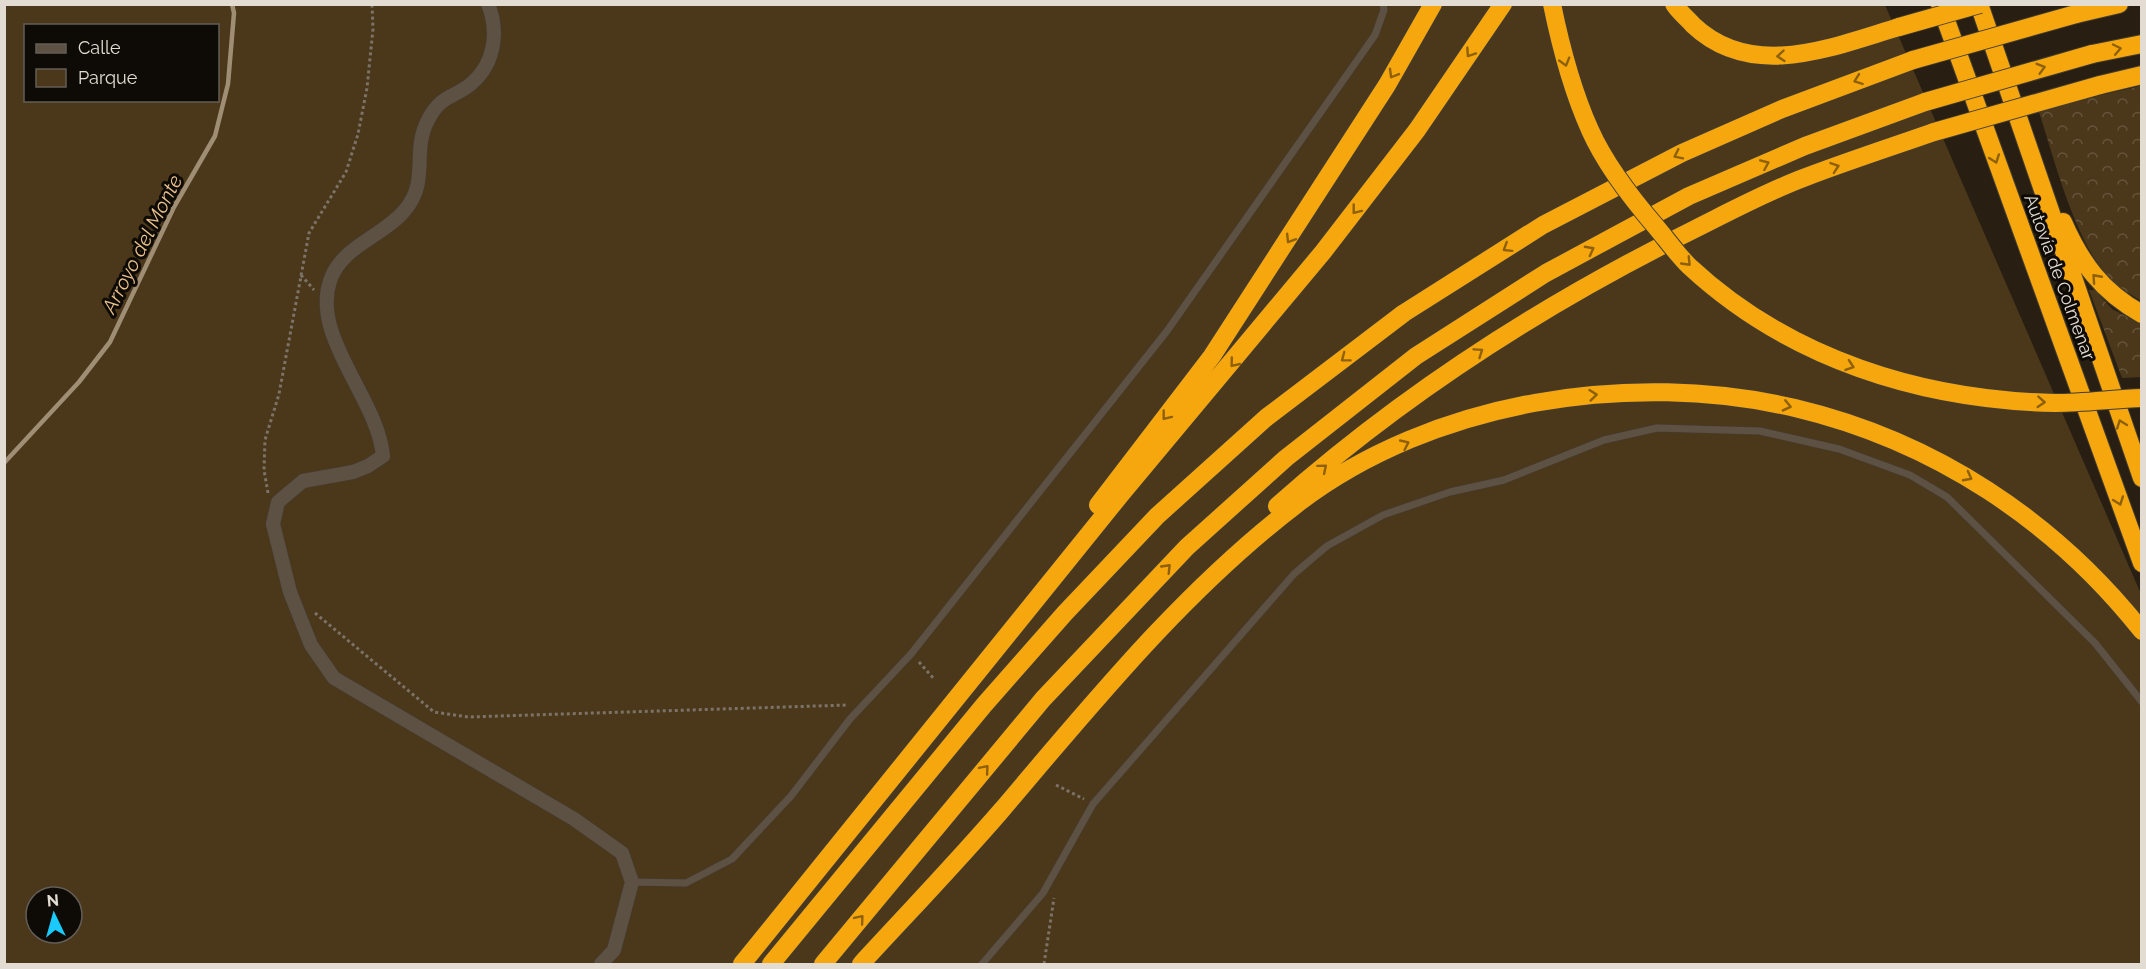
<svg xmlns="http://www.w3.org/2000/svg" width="2146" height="969" viewBox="0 0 2146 969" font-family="Raleway,sans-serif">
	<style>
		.forest { fill: url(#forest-crowns) }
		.park { fill: #4b381b; fill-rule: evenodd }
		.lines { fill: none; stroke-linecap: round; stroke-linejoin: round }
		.stream { stroke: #9f8d74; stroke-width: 4.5 }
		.service-casing { stroke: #433c33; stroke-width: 8 }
		.minor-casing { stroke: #433c33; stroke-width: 15 }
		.motorway-casing { stroke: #433c33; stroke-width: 20 }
		.path { stroke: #7b7368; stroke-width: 3; stroke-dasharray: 3 3; stroke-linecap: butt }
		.service { stroke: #5c5143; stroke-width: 7 }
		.minor { stroke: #5c5143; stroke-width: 14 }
		.motorway { stroke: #f6a70d; stroke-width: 18 }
		.motorway-bridge-casing { stroke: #433c33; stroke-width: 20; stroke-linecap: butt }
		.motorway-bridge { stroke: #f6a70d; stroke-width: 18 }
		.oneway { stroke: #8e6009 }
		.labels { text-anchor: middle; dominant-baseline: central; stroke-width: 6; stroke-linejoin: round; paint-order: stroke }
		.street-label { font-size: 18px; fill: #e2dcd3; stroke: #0e0a05 }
		.water-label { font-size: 20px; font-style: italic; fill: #e9c18a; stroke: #0e0a05 }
	</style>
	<defs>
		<pattern id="forest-crowns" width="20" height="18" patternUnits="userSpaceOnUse" patternTransform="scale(1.5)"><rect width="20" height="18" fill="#4b381b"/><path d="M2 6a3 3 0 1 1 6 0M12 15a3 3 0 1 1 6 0" fill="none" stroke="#65543b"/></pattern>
	</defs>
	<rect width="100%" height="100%" fill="#281f12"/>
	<path class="forest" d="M 2141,86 L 2141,301 C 2133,295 2122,290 2114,283 C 2075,246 2055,160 2038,109 Z
		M 2089,290 L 2095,290 L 2112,309 L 2141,324 L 2141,377 L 2122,378 Z"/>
	<path class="park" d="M 5,5 L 1885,5 L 2141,594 L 2141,964 L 5,964 ZM 26,26 L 218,26 L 218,100 L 26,100 ZM 36,897 L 72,897 L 72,933 L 36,933 Z"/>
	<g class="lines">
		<path class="stream" d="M 4,463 L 79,382 L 110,342 L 174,207 L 215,136 L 228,84 L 234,13 L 232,4"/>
		<defs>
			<path id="service" d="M 632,882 L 686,883 L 732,859 L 791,796 L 850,719 L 911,654 L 1167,331 L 1375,35 L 1384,10 L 1383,4
				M 982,964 L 1043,893 L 1093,804 L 1294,574 L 1327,546 L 1383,515 L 1450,492 L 1504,480 L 1604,440 L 1657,428 L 1760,431 L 1839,449 L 1910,475 L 1947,497 L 2095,643 L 2142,702"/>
			<path id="minor" d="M 488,4 C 499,31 495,63 472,83 C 455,98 441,94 428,120 C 411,152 430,180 405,210 C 384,236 341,246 330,281 C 311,337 378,399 383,456 L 368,466 L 353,472 L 303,481 L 278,502 L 273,524 L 290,592 L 311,645 L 334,678 L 574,819 L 622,853 L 632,882 L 614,950 L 601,964"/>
			<path id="motorway" d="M 1674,4 C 1679,12 1687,18 1693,25 C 1752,81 1832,47 1899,27
				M 1940,4 L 2142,563
				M 1979,4 L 2142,478
				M 2076,14 L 2119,4
				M 2092,54 L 2142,44
				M 2100,85 L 2142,75
				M 2063,222 C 2081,263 2102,292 2142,314
				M 1098,505 L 1212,356 L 1387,85 L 1433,4
				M 1277,506 C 1402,395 1545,303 1695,229 C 1731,211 1768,191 1806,177 C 1848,161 1891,147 1934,132
				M 742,964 L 1122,493 L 1323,252 L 1417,130 L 1503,4
				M 771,964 L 984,705 L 1065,613 L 1157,516 L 1267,417 L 1404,313 L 1543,225 L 1682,153 L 1782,109 L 1913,60
				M 823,964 L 1043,699 L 1187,547 L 1286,458 L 1416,356 L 1546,273 L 1689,196 L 1805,146 L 1925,102
				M 861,964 C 907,914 955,864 1000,812 C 1092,704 1183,591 1297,504 C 1433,400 1631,370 1795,408 C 1934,441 2054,520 2142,631"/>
		</defs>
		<use href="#service" class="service-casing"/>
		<use href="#minor" class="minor-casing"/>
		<use href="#motorway" class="motorway-casing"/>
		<path class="path" d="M 301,275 L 314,290
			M 268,493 L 264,470 L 265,440 L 279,394 L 309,233 L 346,172 L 358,134 L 367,88 L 373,29 L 372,4
			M 315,613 L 434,712 L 468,717 L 848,705
			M 919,662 L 935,680
			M 1056,785 L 1084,799
			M 1044,964 L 1054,898"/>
		<use href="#service" class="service"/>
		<use href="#minor" class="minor"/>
		<use href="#motorway" class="motorway"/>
		<defs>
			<path id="motorway-bridge" d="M 1552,4 C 1561,48 1572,90 1590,130 C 1606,166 1632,199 1657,228 C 1667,240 1677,254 1689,266 C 1789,359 1921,400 2055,403 C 2084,403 2113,399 2142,398
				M 1899,27 L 1980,4
				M 1913,60 L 2076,14
				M 1925,102 L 2092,54
				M 1934,132 L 2100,85"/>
		</defs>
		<use href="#motorway-bridge" class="motorway-bridge-casing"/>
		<use href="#motorway-bridge" class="motorway-bridge"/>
	</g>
	<defs><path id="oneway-chevron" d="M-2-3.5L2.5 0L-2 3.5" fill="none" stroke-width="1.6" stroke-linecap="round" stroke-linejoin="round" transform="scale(1.5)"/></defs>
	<g class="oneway">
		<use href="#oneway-chevron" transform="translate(2117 49) rotate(-12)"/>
		<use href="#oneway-chevron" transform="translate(1470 53) rotate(124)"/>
		<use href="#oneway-chevron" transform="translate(1781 56) rotate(175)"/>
		<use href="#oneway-chevron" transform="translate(1565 62) rotate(74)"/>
		<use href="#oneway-chevron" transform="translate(2041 68) rotate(-16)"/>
		<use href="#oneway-chevron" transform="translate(1393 74) rotate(120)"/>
		<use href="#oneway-chevron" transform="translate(1858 80) rotate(160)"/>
		<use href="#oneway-chevron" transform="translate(1678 155) rotate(154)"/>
		<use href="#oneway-chevron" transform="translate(1995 159) rotate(70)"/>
		<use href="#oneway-chevron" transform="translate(1765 164) rotate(-23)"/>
		<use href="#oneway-chevron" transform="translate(1835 167) rotate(-19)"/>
		<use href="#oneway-chevron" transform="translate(1356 210) rotate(128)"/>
		<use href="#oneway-chevron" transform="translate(1290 239) rotate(122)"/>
		<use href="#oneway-chevron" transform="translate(1507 248) rotate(148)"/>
		<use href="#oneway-chevron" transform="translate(1590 250) rotate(-28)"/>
		<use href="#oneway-chevron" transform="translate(1687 262) rotate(46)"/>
		<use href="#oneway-chevron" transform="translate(2096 278) rotate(-132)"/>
		<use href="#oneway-chevron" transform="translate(1479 352) rotate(-34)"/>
		<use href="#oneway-chevron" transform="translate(1345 358) rotate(143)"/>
		<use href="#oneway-chevron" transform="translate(1234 363) rotate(129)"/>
		<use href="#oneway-chevron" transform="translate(1850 366) rotate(19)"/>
		<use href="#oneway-chevron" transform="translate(1593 395) rotate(-6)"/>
		<use href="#oneway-chevron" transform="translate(2041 402) rotate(4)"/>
		<use href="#oneway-chevron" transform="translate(1787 406) rotate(13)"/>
		<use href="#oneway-chevron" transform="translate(1166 416) rotate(128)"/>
		<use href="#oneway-chevron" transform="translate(2121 424) rotate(-110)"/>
		<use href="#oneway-chevron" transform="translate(1405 444) rotate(-25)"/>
		<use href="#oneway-chevron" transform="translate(1323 468) rotate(-40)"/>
		<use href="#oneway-chevron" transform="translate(1968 477) rotate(28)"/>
		<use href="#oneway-chevron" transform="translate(2119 501) rotate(70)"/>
		<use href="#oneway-chevron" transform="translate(1167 568) rotate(-46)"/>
		<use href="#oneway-chevron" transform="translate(985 769) rotate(-50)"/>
		<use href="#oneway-chevron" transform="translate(860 919) rotate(-50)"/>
	</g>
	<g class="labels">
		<g class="street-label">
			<text transform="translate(2060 277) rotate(70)">Autovía de Colmenar</text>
		</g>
		<g class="water-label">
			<text transform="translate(142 244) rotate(-63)">Arroyo del Monte</text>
		</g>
	</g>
	<rect width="2146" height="969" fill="none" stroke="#e2dcd3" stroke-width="12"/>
	<rect x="24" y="24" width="195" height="78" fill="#0e0a05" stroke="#635e57" stroke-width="1.5"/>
	<rect x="36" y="44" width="30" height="9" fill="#5c5143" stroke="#635e57" stroke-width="1.5"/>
	<text x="78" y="54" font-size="18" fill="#e2dcd3">Calle</text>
	<rect x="36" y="69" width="30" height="18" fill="#4b381b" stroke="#635e57" stroke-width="1.5"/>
	<text x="78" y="84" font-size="18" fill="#e2dcd3">Parque</text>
	<g transform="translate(54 915) rotate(355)"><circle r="28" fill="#0e0a05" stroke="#635e57" stroke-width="1.5"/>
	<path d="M0-4.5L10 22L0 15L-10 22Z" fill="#1acafc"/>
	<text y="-9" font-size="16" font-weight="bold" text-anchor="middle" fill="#e2dcd3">N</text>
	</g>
</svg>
